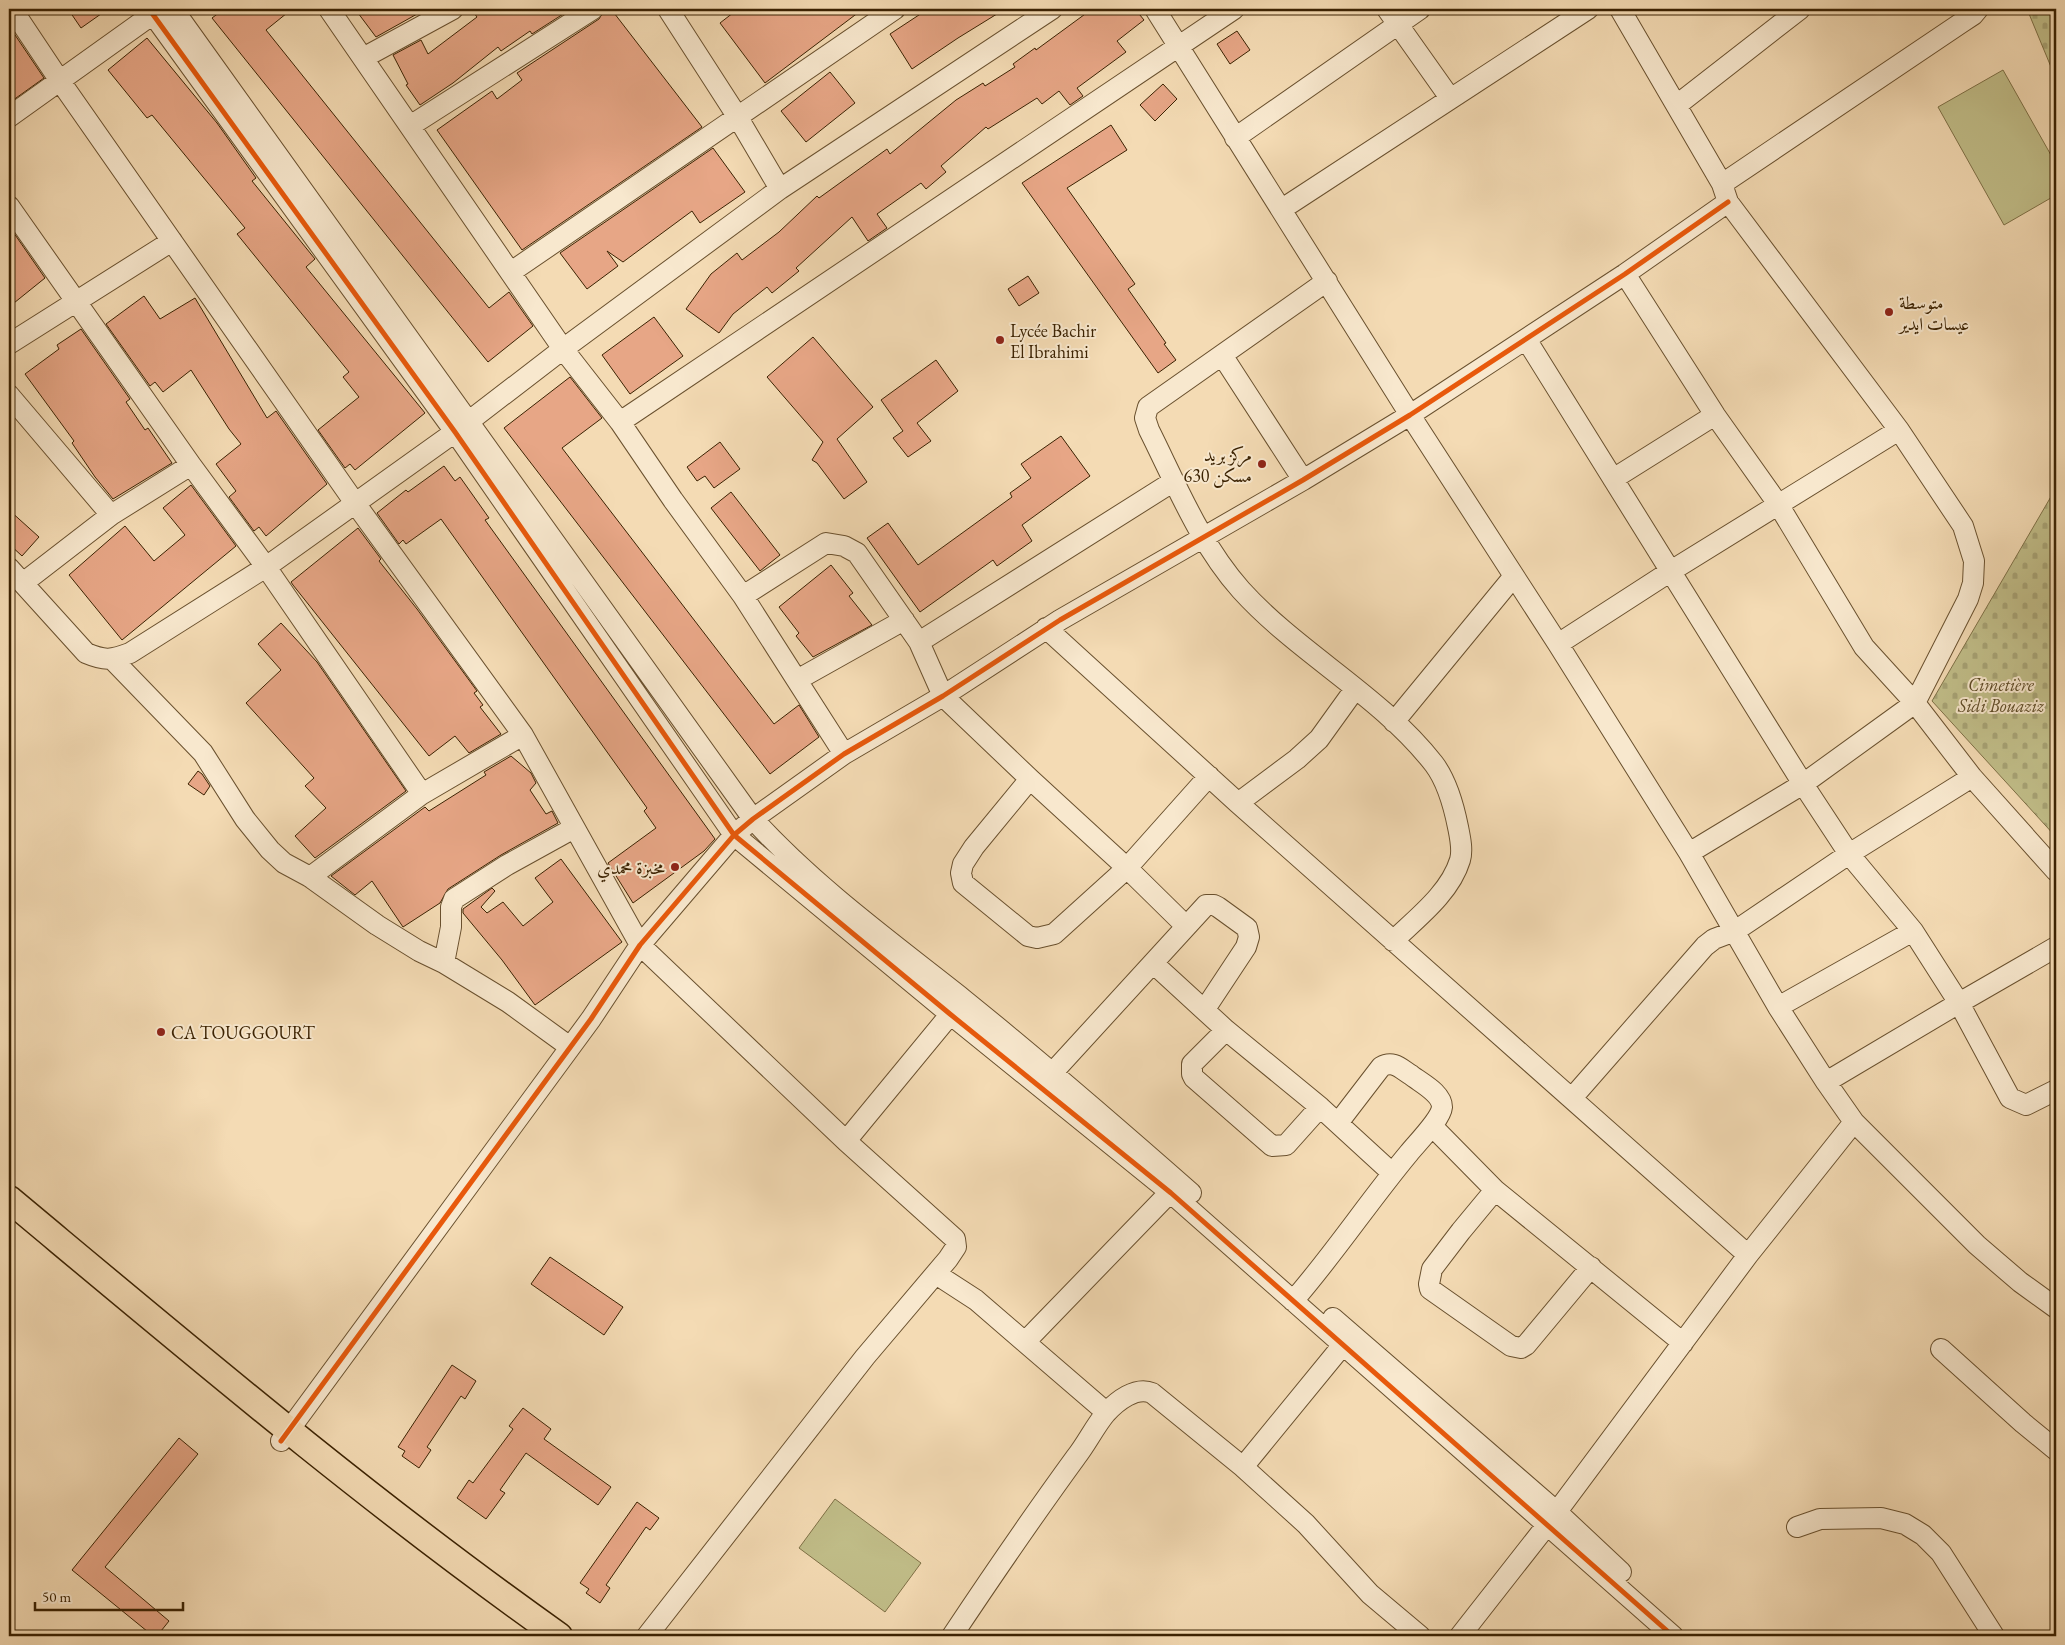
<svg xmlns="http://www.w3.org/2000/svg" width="2065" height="1645" viewBox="0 0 2065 1645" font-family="'EB Garamond',Amiri,serif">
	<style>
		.cemetery { fill: url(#cemetery-stones); stroke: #7e7046 }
		.pitch { fill: #c1be89; stroke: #7e7046 }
		.building { fill: #e7a686; stroke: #3b2202 }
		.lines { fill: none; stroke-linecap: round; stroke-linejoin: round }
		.minor-casing { stroke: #69502e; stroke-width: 22 }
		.major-casing { stroke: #3b2202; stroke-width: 29 }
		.minor { stroke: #f8e8ce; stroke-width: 20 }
		.major { stroke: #f4dbb4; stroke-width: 26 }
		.cycleway-casing { stroke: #f8e8ce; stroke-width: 8 }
		.cycleway { stroke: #e8590c; stroke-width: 5 }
		.poi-dot { fill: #8f2418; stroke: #f8e8ce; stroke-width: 2 }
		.labels { text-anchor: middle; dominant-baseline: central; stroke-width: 4; stroke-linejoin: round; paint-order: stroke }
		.poi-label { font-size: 18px; fill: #3b2202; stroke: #f8e8ce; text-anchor: start }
		.park-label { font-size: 18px; font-style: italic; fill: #5c4924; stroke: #f8e8ce }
	</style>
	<defs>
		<pattern id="cemetery-stones" width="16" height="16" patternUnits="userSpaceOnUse" patternTransform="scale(1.25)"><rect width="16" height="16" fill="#c1be89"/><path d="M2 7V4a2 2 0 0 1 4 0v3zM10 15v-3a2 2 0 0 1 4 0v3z" fill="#a7a375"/></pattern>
	</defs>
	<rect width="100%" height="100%" fill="#f4dbb4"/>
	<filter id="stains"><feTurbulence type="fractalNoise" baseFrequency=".004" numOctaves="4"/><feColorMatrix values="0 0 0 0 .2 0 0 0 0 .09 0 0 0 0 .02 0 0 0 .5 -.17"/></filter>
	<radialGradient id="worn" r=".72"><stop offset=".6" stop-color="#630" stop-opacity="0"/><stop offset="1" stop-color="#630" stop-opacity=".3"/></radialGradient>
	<path class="cemetery" d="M 2027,9 L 2056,9 L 2056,79 Z
		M 2056,488 L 2056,837 L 1932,701 Z"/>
	<path class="pitch" d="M 2003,70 L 2056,164 L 2056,195 L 2004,225 L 1938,107 Z
		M 835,1499 L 921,1563 L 885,1612 L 799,1548 Z"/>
	<path class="building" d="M 68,9 L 108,9 L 81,28 Z
		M 224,9 L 292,9 L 266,30 L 489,308 L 509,292 L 533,326 L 488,362 L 212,18 Z
		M 355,9 L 426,9 L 376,37 Z
		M 471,9 L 571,9 L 532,34 L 530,31 L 501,51 L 498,47 L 453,83 L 420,105 L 406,85 L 408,84 L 393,55 L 421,40 L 428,54 L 477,17 Z
		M 605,9 L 611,9 L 702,127 L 522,250 L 437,130 L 492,91 L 497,99 L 522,80 L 517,73 L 599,19 Z
		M 738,9 L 863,9 L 765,83 L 720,23 Z
		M 928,9 L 1005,9 L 958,38 L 912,69 L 890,34 Z
		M 1092,9 L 1135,9 L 1144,20 L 1117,41 L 1126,52 L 1077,88 L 1083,96 L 1070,105 L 1059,91 L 1042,104 L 1037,98 L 988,129 L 986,127 L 941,166 L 946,172 L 926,189 L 921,183 L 877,214 L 887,228 L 868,241 L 852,217 L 796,268 L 799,271 L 772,293 L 767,287 L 733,314 L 719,333 L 686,309 L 711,274 L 737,253 L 742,260 L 779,232 L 817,196 L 819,198 L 887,149 L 890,154 L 956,100 L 983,83 L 985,86 L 1015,67 L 1013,64 L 1035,48 L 1036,50 Z
		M 9,26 L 44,78 L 9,103 Z
		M 1237,31 L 1250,50 L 1230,64 L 1217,44 Z
		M 147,38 L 217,123 L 256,178 L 252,181 L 315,259 L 306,267 L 425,413 L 355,470 L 350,464 L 345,468 L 318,430 L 359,397 L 343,377 L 349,372 L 237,234 L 245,228 L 152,115 L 147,118 L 108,70 Z
		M 830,72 L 855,103 L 806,142 L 781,111 Z
		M 1163,84 L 1177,99 L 1155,121 L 1140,105 Z
		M 1111,125 L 1127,150 L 1067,188 L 1135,284 L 1128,289 L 1166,343 L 1164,344 L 1176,360 L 1158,373 L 1022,183 Z
		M 713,148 L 745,192 L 700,223 L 692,211 L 623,262 L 607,251 L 618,266 L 587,289 L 560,253 Z
		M 9,226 L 45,278 L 9,307 Z
		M 1028,276 L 1039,293 L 1019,306 L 1008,289 Z
		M 144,296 L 160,319 L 195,298 L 267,418 L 276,411 L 327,484 L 266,536 L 259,527 L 254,531 L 229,497 L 236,491 L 216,464 L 241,444 L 229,429 L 191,370 L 163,392 L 155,382 L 150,386 L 106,324 Z
		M 654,317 L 683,356 L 630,394 L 602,355 Z
		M 81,329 L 130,399 L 126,402 L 145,430 L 148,428 L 172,463 L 113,499 L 95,477 L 72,443 L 74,441 L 25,374 L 59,349 L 57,345 Z
		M 813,337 L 873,407 L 837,439 L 867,482 L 844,499 L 817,463 L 812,460 L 823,442 L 767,377 Z
		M 936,360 L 958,391 L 917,423 L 931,441 L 908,457 L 893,438 L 903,431 L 881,400 Z
		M 570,377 L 602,418 L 562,448 L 774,724 L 799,705 L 819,737 L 770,774 L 504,428 Z
		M 1061,436 L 1090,476 L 1022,525 L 1032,541 L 997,566 L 993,560 L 920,612 L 867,538 L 888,523 L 918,565 L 1012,497 L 1010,493 L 1031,478 L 1021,464 Z
		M 720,442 L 740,469 L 714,488 L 705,476 L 697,481 L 687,467 Z
		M 444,466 L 455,481 L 460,477 L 489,518 L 485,520 L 715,839 L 704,851 L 633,903 L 608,863 L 656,828 L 644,811 L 647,808 L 441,519 L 406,544 L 403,540 L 399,544 L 377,513 L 406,490 L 408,492 Z
		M 191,485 L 236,546 L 122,640 L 69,575 L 125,526 L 154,561 L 185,535 L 163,508 Z
		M 731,492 L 780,555 L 760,571 L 711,508 Z
		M 9,510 L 39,537 L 22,556 L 9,544 Z
		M 358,528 L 381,559 L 379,561 L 417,609 L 477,691 L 474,693 L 483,705 L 480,707 L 501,734 L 469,753 L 455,736 L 429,756 L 293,585 L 291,582 Z
		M 831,565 L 853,593 L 849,596 L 872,625 L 813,657 L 796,636 L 799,633 L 779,607 Z
		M 281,623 L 317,662 L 406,791 L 315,858 L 295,836 L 326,808 L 305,786 L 314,778 L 246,703 L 281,670 L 258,644 Z
		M 511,756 L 531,773 L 536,783 L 530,790 L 546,814 L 552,811 L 558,823 L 501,855 L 448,889 L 440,903 L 403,927 L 372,881 L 355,895 L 331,876 L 425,807 L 429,811 L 486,775 L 484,772 Z
		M 198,771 L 202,774 L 210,786 L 204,795 L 188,784 Z
		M 561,859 L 622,942 L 535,1005 L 502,960 L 463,913 L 463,909 L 492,888 L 495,891 L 481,907 L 487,913 L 503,902 L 523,926 L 553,902 L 535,878 Z
		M 550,1257 L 623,1307 L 604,1335 L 531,1284 Z
		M 452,1365 L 476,1381 L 465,1399 L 461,1396 L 427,1447 L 431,1450 L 419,1468 L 402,1456 L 405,1451 L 398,1447 Z
		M 523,1408 L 551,1429 L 544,1439 L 611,1487 L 598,1505 L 526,1453 L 500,1490 L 505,1493 L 486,1519 L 457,1498 L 469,1480 L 473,1483 L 513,1429 L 509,1426 Z
		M 179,1438 L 198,1454 L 105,1567 L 169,1621 L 157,1636 L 153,1636 L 72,1570 Z
		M 637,1502 L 659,1518 L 650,1530 L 646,1527 L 606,1585 L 610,1588 L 600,1603 L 586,1593 L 589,1589 L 580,1583 Z"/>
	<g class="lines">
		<defs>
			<path id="minor" d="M 12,9 L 60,81 L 355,503 L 523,735 L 640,945 L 846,1141 L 955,1239 L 956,1247 L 948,1259 L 865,1357 L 647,1636
				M 149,9 L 455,432 L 734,835 L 950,1014 L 1171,1193 L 1673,1636
				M 173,9 L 753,819 C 815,887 891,942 963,999 C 1041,1062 1116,1127 1191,1193
				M 329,9 L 563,349 L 620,422 L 673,500 L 743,596 L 844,754
				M 668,9 L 737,116 L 780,189
				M 1155,9 L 1410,415 L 1558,644 L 1689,853 L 1778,1007 L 1826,1082 L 1854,1122 L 1977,1245 L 2020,1282 L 2056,1308
				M 1387,9 L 1450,98
				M 1620,9 L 1722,184 L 1728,202 L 1899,430 L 1963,526 L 1974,561 L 1973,583 L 1968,599 L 1915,703 L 1972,777 L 2056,871
				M 363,58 L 453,9
				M 1677,105 L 1800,9
				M 9,117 L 160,9
				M 410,126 L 593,9
				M 1235,138 L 1420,9
				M 1722,184 L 1961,23 L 1973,15 L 1978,9
				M 9,206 L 191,465 L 266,567 L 422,794
				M 1282,209 L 1588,9
				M 511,272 L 895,9
				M 1625,274 L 1715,415 L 1778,504 L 1864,647 L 1915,703 L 1803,784 L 1689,853
				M 1327,281 L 1148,407 L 1145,418 L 1149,430 C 1176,484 1200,544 1241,590 C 1299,654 1380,695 1434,764 C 1446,780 1454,807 1458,827 C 1460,837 1463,850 1460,860 C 1450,893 1417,918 1393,941
				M 1526,339 L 1803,784 L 1849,854 L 1913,931 L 1959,1003 L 2010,1098 L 2026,1105 L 2056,1090
				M 9,344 L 172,241
				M 1222,355 L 1303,480
				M 9,395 L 111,515
				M 620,422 L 1234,9
				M 1613,479 L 1715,415
				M 9,568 L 86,653 C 105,661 111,660 130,653 L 266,567 L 455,432 L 563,349 L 780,189 L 1052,9
				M 23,583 L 111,515 L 191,465
				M 743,596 L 826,543 L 844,546 L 857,553 L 919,642 L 943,696 L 1030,779 L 1127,868 L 1186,926
				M 1046,628 L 1238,803 L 1748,1255
				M 919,642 L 1174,481
				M 1558,644 L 1671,571 L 1899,430
				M 113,660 L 203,753 L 245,819 L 270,850 L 284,863 L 310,877 L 377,925 L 419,951 L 444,963 L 508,1002 L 570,1047
				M 797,680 L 904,620
				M 1394,722 L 1514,576
				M 1030,779 L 974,847 L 963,864 L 961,873 L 963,883 L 1028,936 L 1037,938 L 1054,934 L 1127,868 L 1209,776
				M 1238,803 L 1297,759 L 1319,739 L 1355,689
				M 310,877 L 422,794 L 523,735
				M 444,963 L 451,927 L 451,907 L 454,899 L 507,865 L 574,828
				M 1154,964 L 1226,1030 L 1320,1107 L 1392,1173
				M 1778,1007 L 1913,931
				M 1226,1030 L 1192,1064 L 1192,1074 L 1194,1078 L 1272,1146 L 1286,1145 L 1320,1107
				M 1044,1082 L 1206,905 L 1214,905 L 1218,907 L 1247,928 L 1249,937 L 1246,947 L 1205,1009
				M 1826,1082 L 1959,1003 L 2056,947
				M 1572,1098 L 1705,946 L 1714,939 L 1735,931 L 1849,854 L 1972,777
				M 1432,1126 L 1495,1190 L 1683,1343
				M 846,1141 L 958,1005
				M 1495,1190 L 1461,1231 L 1432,1269 L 1429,1284 L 1430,1289 L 1511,1346 L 1521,1348 L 1526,1345 L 1591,1267
				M 936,1274 L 976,1300 L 1106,1412
				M 1293,1301 C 1334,1254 1369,1201 1409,1153 C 1417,1143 1441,1119 1442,1107 C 1442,1093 1421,1083 1411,1075 C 1400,1068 1393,1060 1381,1067 L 1338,1123
				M 1333,1318 L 1557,1512 L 1621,1572
				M 1025,1342 L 1178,1184
				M 1941,1349 L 2023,1423 L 2056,1450
				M 281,1441 L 591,1019 L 640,945 L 734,835 L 753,819 L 844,754 L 943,696 L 1060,620 L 1303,480 L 1410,415 L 1625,274 L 1728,202
				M 1243,1467 L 1351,1335
				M 1797,1527 L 1820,1519 L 1881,1518 L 1905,1524 L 1923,1535 L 1941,1553 L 1994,1636
				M 952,1636 C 992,1576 1033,1516 1076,1457 C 1087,1443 1095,1426 1106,1413 C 1117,1401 1136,1386 1152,1393 L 1243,1467 L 1306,1524 L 1370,1594 L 1420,1636
				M 1460,1636 L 1547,1525 L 1748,1255 L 1854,1122"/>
			<path id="major" d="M 9,1199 C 189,1349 368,1501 559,1636"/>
		</defs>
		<use href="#minor" class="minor-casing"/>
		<use href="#major" class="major-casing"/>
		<use href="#minor" class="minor"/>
		<use href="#major" class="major"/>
		<defs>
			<path id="cycleway" d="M 149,9 L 455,432 L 734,835 L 950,1014 L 1171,1193 L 1673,1636
				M 281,1441 L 591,1019 L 640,945 L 734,835 L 753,819 L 844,754 L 943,696 L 1060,620 L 1303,480 L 1410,415 L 1625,274 L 1728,202"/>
		</defs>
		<use href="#cycleway" class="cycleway-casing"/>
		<use href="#cycleway" class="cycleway"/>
	</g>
	<g class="poi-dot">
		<circle cx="1889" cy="312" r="5"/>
		<circle cx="1000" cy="340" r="5"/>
		<circle cx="1262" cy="464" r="5"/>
		<circle cx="675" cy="867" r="5"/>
		<circle cx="161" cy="1032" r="5"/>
	</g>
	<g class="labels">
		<g class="poi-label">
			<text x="1899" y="302">متوسطة<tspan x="1899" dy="21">عيسات ايدير</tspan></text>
			<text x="1010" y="330">Lycée Bachir<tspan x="1010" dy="21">El Ibrahimi</tspan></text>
			<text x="1252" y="454" text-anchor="end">مركز بريد<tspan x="1252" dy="21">630 مسكن</tspan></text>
			<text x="665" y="867" text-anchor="end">مخبزة محمدي</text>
			<text x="171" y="1032">CA TOUGGOURT</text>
		</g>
		<g class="park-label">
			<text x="2001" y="684">Cimetière<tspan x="2001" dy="21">Sidi Bouaziz</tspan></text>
		</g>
	</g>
	<rect width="2065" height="1645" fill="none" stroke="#f4dbb4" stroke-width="30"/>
	<rect x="10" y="10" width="2045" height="1625" fill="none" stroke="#3b2202" stroke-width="2.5"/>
	<rect x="15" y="15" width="2035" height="1615" fill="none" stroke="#3b2202"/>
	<path d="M35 1602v8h148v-8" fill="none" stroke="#3b2202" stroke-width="2.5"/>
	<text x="42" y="1602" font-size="15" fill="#3b2202" stroke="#f8e8ce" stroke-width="4" paint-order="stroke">50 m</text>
	<rect width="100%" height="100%" filter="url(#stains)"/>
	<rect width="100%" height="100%" fill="url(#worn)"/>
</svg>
